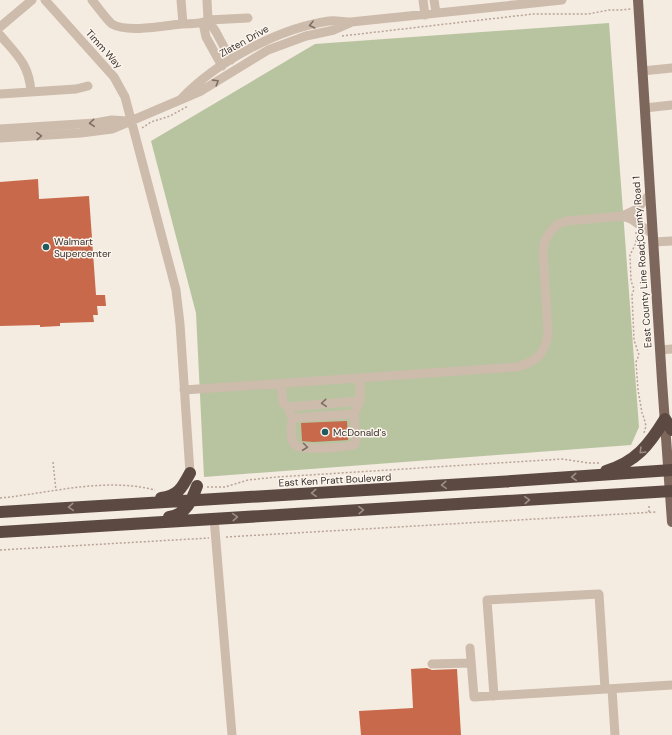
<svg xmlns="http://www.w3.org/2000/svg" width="672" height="735" viewBox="0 0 672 735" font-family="'DM Sans',sans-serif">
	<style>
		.green { fill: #b8c4a0 }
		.building { fill: #c8694b }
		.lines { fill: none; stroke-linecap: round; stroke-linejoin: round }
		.path { stroke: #b9a596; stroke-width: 1.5; stroke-dasharray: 2 2; stroke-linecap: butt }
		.minor { stroke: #cdbbac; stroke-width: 9 }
		.major { stroke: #7d675c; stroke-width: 10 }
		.highway { stroke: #5c4a42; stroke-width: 12 }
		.oneway { stroke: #7d6f65 }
		.oneway2 { stroke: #9c8e87 }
		.poi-dot { fill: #1f5a5e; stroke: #fbf5ee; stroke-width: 1.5 }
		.labels { text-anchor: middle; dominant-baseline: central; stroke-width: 3; stroke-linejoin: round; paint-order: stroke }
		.street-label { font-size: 10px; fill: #3b302b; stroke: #fbf5ee }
		.poi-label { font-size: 10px; fill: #3b302b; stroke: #fbf5ee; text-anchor: start }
	</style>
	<rect width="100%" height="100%" fill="#f4ebe1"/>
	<path class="green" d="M 609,23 L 639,427 L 631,445 L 204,477 L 196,313 L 151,141 L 315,44 Z"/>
	<path class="building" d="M 38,179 L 39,199 L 89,196 L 96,295 L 105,295 L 106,306 L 97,306 L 98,315 L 93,315 L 94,322 L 60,323 L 60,326 L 40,327 L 40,325 L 0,326 L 0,182 Z
		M 347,421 L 348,440 L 313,442 L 302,441 L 301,423 Z
		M 427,668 L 432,670 L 457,669 L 461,735 L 361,735 L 359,711 L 413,708 L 411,669 Z"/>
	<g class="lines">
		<path class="path" d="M 342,36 L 533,14 L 588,14 L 609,10 L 620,10 L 631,9
			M 142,128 L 151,122 L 170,116 L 188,106
			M 636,232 L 636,243 L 630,255 L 631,281 L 634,289 L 632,295 L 634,340 L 639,355 L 636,362 L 638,390 L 642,413 L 644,418 L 646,426 L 644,433
			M 53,462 L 56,491
			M 207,487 L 225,487 L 248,480 L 277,477 L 562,459 L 589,463 L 601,463
			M 0,498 C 52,493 104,477 155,490
			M 649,506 L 649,513
			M 226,537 L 656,512
			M 0,550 L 209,538"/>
		<path class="minor" d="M 45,0 L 114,77 L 125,97 L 176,290 L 180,324 L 190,473
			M 92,0 C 97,6 107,20 112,24 C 127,33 163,26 181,24 C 190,23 200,25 208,20 L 248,18
			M 181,0 L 183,24
			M 207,0 L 208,20 L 216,32 L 231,60
			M 423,0 L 425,15
			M 434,0 L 436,13
			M 203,23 L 206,37 L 222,66
			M 0,27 L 32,0
			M 0,35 C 17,55 29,64 31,92
			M 642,71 L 672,68
			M 0,94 L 76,89 L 88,86
			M 181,99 C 216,62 279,28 329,21 C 336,20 344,22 351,22 L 562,0
			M 645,108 L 672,105
			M 0,129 L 95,123 L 112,120 L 127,121
			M 0,138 L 81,133 L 112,129 L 201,91 L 268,50 L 306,36 L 334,30 L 350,23
			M 622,216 L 631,219 L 653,234
			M 653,242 L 672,241
			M 660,350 L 672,349
			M 281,383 L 283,403 L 288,407 L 292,418 L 354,414 L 360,401 L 360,378
			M 184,390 L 516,367 C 537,362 544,355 548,334 L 543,250 L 545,241 L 550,232 L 558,224 L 567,221 L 622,216 L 637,209 L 650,194
			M 288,407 L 360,401
			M 292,418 C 292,425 289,435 293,442 C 293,443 296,446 297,446 C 304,450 349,448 355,444 L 356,441 L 354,414
			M 214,518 L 232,735
			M 470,648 L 474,697 L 672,685
			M 432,664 L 471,663
			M 612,689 L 615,735
			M 494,696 L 487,600 L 599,594 L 605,689"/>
		<path class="major" d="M 638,0 L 662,381 L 672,522"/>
		<path class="highway" d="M 606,471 C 636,462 649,445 665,419 L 672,430
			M 161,498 C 178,496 182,488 190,473
			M 0,512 L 498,482 L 672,470
			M 169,517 C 186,515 192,500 197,486
			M 0,532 L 672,491"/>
	</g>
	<defs><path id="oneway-chevron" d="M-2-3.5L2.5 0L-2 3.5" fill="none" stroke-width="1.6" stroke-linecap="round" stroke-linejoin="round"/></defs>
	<g class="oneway">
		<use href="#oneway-chevron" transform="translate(312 25) rotate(166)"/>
		<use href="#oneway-chevron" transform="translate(216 82) rotate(-32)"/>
		<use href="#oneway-chevron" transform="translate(92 123) rotate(175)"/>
		<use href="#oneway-chevron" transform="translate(39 136) rotate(-3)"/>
		<use href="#oneway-chevron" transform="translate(324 403) rotate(175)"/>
		<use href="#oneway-chevron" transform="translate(305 447) rotate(7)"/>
	</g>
	<g class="oneway2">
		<use href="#oneway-chevron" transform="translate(642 451) rotate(135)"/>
		<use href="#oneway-chevron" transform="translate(574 477) rotate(176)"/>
		<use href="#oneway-chevron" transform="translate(444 485) rotate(177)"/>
		<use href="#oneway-chevron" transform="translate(314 493) rotate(177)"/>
		<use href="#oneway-chevron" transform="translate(527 500) rotate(-3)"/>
		<use href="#oneway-chevron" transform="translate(71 507) rotate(177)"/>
		<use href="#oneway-chevron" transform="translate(361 510) rotate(-3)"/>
		<use href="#oneway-chevron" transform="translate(235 517) rotate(-4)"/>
	</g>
	<g class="poi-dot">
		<circle cx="46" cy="247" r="4"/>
		<circle cx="325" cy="432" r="4"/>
	</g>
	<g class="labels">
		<g class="street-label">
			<text transform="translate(244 41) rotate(-29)">Zlaten Drive</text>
			<text transform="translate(104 49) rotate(48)">Timm Way</text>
			<text transform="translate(642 262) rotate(-94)">East County Line Road;County Road 1</text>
			<text transform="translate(335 480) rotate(-3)">East Ken Pratt Boulevard</text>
		</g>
		<g class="poi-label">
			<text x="54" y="241">Walmart<tspan x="54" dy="12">Supercenter</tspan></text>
			<text x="333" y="432">McDonald's</text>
		</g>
	</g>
</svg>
